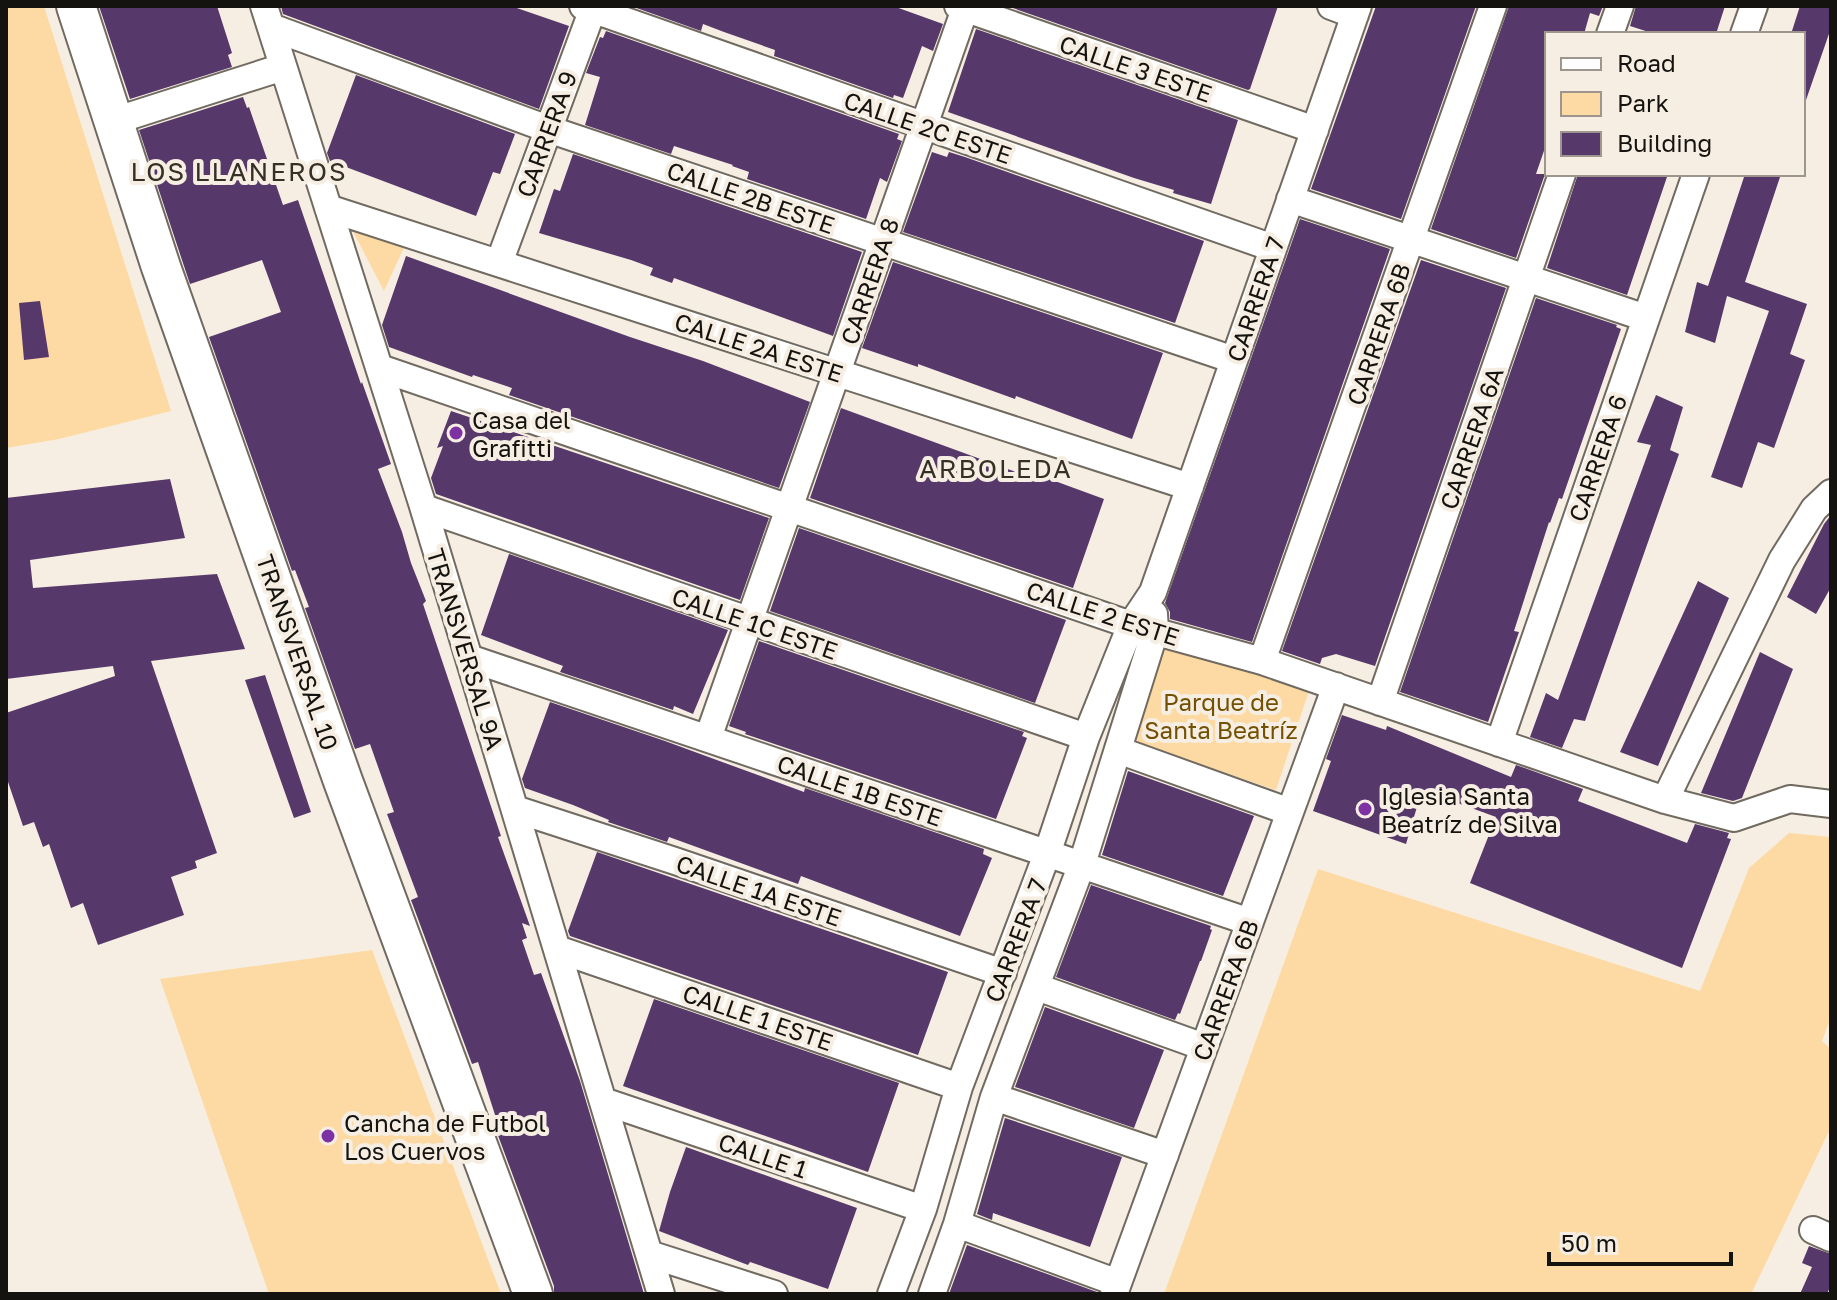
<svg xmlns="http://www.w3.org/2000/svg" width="1837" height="1300" viewBox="0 0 1837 1300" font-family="'Golos Text',sans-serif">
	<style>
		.green { fill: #fddaa3 }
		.building { fill: #57386a }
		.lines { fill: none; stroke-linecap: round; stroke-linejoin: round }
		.minor-casing { stroke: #706a60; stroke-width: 30 }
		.secondary-casing { stroke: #706a60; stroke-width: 42 }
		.minor { stroke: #fff; stroke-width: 26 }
		.secondary { stroke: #fff; stroke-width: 38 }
		.poi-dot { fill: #7d32a4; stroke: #f6eee2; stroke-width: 3 }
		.labels { text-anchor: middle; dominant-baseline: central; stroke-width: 8; stroke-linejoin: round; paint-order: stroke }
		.street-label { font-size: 24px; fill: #15130f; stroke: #f6eee2 }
		.poi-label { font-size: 24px; fill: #15130f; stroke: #f6eee2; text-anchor: start }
		.park-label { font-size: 24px; fill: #745003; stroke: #f6eee2 }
		.neighbourhood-label { font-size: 26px; letter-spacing: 2px; fill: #352f26; stroke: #f6eee2 }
	</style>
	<rect width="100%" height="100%" fill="#f6eee2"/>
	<path class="green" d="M 6,6 L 44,6 L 171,411 L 59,439 L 6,448 Z
		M 345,216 L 406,243 L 384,291 Z
		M 1166,640 L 1310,688 L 1276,790 L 1133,741 Z
		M 1789,833 L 1831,837 L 1831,1017 L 1822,1041 L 1831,1049 L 1831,1127 L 1751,1294 L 1164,1294 L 1318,869 L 1700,991 L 1749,868 Z
		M 372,950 L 501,1294 L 269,1294 L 160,979 Z"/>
	<path class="building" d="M 99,6 L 217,6 L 232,53 L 228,55 L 232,67 L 130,99 Z
		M 281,6 L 511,6 L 569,26 L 539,109 L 283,14 Z
		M 631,6 L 893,6 L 943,24 L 933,51 L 922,46 L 903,98 L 894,95 L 893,98 L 774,56 L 775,50 L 724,32 L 703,24 L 701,31 Z
		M 1007,6 L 1278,6 L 1250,89 L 1248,90 Z
		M 1376,6 L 1476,6 L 1401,219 L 1311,189 Z
		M 1509,6 L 1603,6 L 1599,16 L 1590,13 L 1584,34 L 1547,34 L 1547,142 L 1536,174 L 1545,174 L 1516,258 L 1431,229 Z
		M 1636,6 L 1725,6 L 1716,34 L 1655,34 L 1630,26 Z
		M 1800,6 L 1831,6 L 1831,28 L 1806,100 L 1803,100 L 1803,34 L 1791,34 Z
		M 976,29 L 1238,120 L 1211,204 L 1173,193 L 1174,190 L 1134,178 L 948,112 Z
		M 606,31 L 899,134 L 897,139 L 902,141 L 887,182 L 880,178 L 866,219 L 747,179 L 749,172 L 732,166 L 733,165 L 674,146 L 671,154 L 585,125 L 600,77 L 586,73 L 600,37 L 603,38 Z
		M 356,75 L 515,134 L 500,174 L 493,172 L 476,216 L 330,161 L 327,153 Z
		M 243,97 L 247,108 L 249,107 L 283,205 L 298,200 L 361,384 L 362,382 L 391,464 L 378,469 L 402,532 L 411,563 L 426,601 L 423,604 L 501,836 L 498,837 L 530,926 L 522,923 L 527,938 L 522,940 L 534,975 L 541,973 L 580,1081 L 644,1294 L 554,1294 L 554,1286 L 493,1122 L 497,1121 L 478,1062 L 472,1064 L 411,900 L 418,897 L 387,814 L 394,812 L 370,744 L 355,749 L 305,608 L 309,607 L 295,570 L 292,571 L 209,337 L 281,312 L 262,260 L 190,284 L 182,260 L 139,130 Z
		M 932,152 L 947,157 L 949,152 L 965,157 L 1204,241 L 1175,323 L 903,232 Z
		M 573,154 L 862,252 L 833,336 L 674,278 L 672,283 L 650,275 L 653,268 L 631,260 L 539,233 L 554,189 L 560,191 Z
		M 1578,174 L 1668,174 L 1627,295 L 1547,268 Z
		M 1745,174 L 1781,174 L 1745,282 L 1807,304 L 1790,354 L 1805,360 L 1774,448 L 1758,442 L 1742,488 L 1711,477 L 1769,311 L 1727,296 L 1715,343 L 1685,332 L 1697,282 L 1708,286 Z
		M 1300,219 L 1390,249 L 1252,642 L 1170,619 L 1170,612 L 1165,603 Z
		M 406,256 L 630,337 L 703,361 L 810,402 L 779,488 L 509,395 L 512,388 L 473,375 L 472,377 L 389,347 L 382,325 Z
		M 1421,260 L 1506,288 L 1375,666 L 1336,654 L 1322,658 L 1320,664 L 1282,651 Z
		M 893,262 L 1163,353 L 1132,439 L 1016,396 L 1015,399 L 918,364 L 918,367 L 862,348 Z
		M 1536,298 L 1617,325 L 1616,327 L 1621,329 L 1562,499 L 1559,498 L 1550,523 L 1549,522 L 1514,631 L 1519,632 L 1488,722 L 1400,692 Z
		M 40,301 L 49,357 L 24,360 L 19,303 Z
		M 1656,395 L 1683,407 L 1670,450 L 1679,454 L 1585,721 L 1574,719 L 1562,748 L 1530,737 L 1546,693 L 1558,700 L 1651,445 L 1637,442 Z
		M 841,408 L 1032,478 L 1033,473 L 1104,499 L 1073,588 L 810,498 Z
		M 451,411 L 769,518 L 740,600 L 436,494 L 431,478 L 443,446 L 437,448 Z
		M 170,479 L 185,538 L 30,560 L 33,588 L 217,574 L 245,649 L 151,661 L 217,853 L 195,861 L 197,868 L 171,877 L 184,915 L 98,945 L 83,903 L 71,908 L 49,844 L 43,847 L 34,822 L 23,826 L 6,776 L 6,713 L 115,676 L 113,666 L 6,679 L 6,498 Z
		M 1831,515 L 1831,587 L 1816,614 L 1787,597 L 1824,524 Z
		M 799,528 L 1066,620 L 1035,703 L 770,611 Z
		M 509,554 L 728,630 L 693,714 L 674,706 L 673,710 L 560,672 L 563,666 L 481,635 Z
		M 1698,581 L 1729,598 L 1658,766 L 1620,752 Z
		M 759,641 L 1024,732 L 1022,736 L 1027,738 L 996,819 L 745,734 L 746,732 L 729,726 Z
		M 1760,652 L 1793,669 L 1742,798 L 1733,801 L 1701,793 Z
		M 265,675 L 311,812 L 294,818 L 245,680 Z
		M 550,702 L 665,741 L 804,792 L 805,788 L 984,849 L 983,854 L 992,858 L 960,936 L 801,876 L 798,884 L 669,837 L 667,842 L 608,822 L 609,820 L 573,805 L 525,788 L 522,779 Z
		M 1342,715 L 1386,730 L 1387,726 L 1511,777 L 1516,765 L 1583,789 L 1578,801 L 1687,843 L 1695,824 L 1729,833 L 1727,838 L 1731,839 L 1682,968 L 1470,883 L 1496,817 L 1422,790 L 1406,844 L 1313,811 L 1331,761 L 1326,759 Z
		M 1128,771 L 1254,816 L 1223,896 L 1102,855 Z
		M 597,852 L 948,972 L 918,1055 L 570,936 L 568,931 Z
		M 1091,885 L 1211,926 L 1210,929 L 1212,930 L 1201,961 L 1200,961 L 1180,1014 L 1178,1013 L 1175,1020 L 1056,977 Z
		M 654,999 L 899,1083 L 868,1172 L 623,1086 Z
		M 1045,1007 L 1164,1050 L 1134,1128 L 1015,1087 Z
		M 1005,1118 L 1122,1157 L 1090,1247 L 993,1213 L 992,1220 L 977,1214 Z
		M 686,1147 L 857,1208 L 828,1289 L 750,1262 L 748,1265 L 659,1231 L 670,1192 Z
		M 967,1245 L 1097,1292 L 1097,1294 L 949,1294 Z
		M 1809,1246 L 1831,1254 L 1831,1285 L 1827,1294 L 1800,1294 L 1812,1267 L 1802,1263 Z"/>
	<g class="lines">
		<defs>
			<path id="minor" d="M 264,6 L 422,503 L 661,1294
				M 583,6 L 1273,248
				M 958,6 L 1315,130
				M 1331,6 L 1355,15
				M 271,27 L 548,129 L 1234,360
				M 1610,34 L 1620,6
				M 1744,34 L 1754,6
				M 114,121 L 283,67
				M 1290,199 L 1646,318
				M 328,208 L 1190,487
				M 499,263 L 594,6
				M 380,368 L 1131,625 L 1262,661 L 1665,800 L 1734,818 L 1790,799 L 1831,804
				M 424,508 L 1086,737
				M 469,658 L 1250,922
				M 1262,661 L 1493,6
				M 1380,702 L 1562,174
				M 708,738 L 966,6
				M 1499,743 L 1696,174
				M 1118,750 L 1290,812
				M 1665,800 L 1782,560 L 1814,509 L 1831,493
				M 515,809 L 675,861 L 1003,973
				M 557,949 L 959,1087
				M 1037,987 L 1204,1047
				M 994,1097 L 1165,1155
				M 603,1101 L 923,1209
				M 957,1224 L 1118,1283
				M 1813,1230 L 1831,1238
				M 649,1254 L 774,1294
				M 891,1294 L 923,1209 L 959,1087 L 1047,854 L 1086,737 L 1131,625 L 1153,592 L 1358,6
				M 932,1294 L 957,1224 L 994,1097 L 1082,864 L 1155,631 L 1154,614
				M 1114,1294 L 1336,686"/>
			<path id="secondary" d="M 76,6 L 161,267 L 343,781 L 533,1294"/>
		</defs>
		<use href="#minor" class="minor-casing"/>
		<use href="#secondary" class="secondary-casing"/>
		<use href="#minor" class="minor"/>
		<use href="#secondary" class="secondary"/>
	</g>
	<g class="poi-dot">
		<circle cx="456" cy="433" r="8"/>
		<circle cx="1365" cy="809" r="8"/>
		<circle cx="328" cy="1136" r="8"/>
	</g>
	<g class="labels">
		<g class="street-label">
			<text transform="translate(1136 68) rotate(19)">CALLE 3 ESTE</text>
			<text transform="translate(928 127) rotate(19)">CALLE 2C ESTE</text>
			<text transform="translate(546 134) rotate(-70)">CARRERA 9</text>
			<text transform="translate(751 197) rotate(19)">CALLE 2B ESTE</text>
			<text transform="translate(869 281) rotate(-71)">CARRERA 8</text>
			<text transform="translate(1255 299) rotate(-71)">CARRERA 7</text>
			<text transform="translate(1378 334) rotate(-71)">CARRERA 6B</text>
			<text transform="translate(759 347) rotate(18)">CALLE 2A ESTE</text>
			<text transform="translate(1471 438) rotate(-71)">CARRERA 6A</text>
			<text transform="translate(1597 458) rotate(-71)">CARRERA 6</text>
			<text transform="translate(1103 613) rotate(18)">CALLE 2 ESTE</text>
			<text transform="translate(755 623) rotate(19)">CALLE 1C ESTE</text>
			<text transform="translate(466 649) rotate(73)">TRANSVERSAL 9A</text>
			<text transform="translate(298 652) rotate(71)">TRANSVERSAL 10</text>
			<text transform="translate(860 790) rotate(19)">CALLE 1B ESTE</text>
			<text transform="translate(759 890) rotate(19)">CALLE 1A ESTE</text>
			<text transform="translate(1015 940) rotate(-69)">CARRERA 7</text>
			<text transform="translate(1225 990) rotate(-70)">CARRERA 6B</text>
			<text transform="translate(758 1017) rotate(19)">CALLE 1 ESTE</text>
			<text transform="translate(763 1155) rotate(19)">CALLE 1</text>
		</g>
		<g class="poi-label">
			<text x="472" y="419">Casa del<tspan x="472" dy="28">Grafitti</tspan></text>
			<text x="1381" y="795">Iglesia Santa<tspan x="1381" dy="28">Beatríz de Silva</tspan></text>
			<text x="344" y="1122">Cancha de Futbol<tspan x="344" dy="28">Los Cuervos</tspan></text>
		</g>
		<g class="park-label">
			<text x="1221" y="701">Parque de<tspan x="1221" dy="28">Santa Beatríz</tspan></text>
		</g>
		<g class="neighbourhood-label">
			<text x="239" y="171">LOS LLANEROS</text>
			<text x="996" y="468">ARBOLEDA</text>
		</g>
	</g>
	<rect width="1837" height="1300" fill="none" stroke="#15130f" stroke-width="16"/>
	<rect x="1545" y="32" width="260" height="144" fill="#f6eee2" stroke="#9c968e" stroke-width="2"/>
	<rect x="1561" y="58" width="40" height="12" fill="#ffffff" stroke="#9c968e" stroke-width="2"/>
	<text x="1617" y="72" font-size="24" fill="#15130f">Road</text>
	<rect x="1561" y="92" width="40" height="24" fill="#fddaa3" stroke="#9c968e" stroke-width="2"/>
	<text x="1617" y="112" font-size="24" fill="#15130f">Park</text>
	<rect x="1561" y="132" width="40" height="24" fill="#57386a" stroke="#9c968e" stroke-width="2"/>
	<text x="1617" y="152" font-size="24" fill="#15130f">Building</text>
	<path d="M1549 1252v12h182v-12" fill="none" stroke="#15130f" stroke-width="4"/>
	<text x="1561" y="1252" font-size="24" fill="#15130f" stroke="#f6eee2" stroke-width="6" paint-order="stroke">50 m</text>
</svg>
